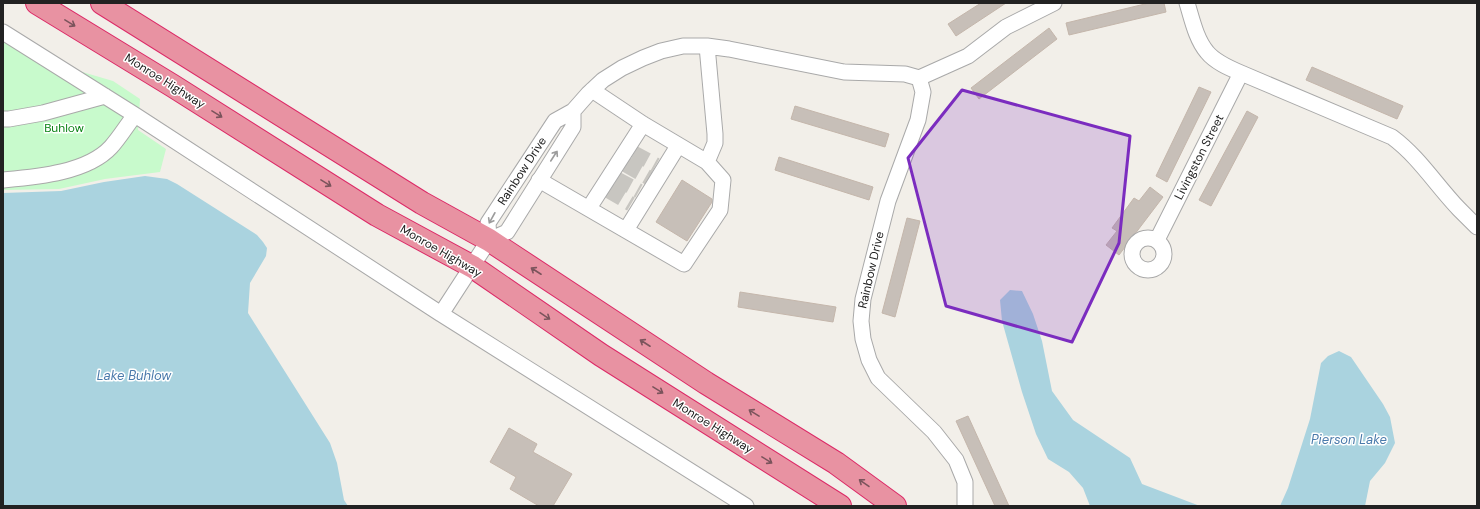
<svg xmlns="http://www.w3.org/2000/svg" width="1480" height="509" viewBox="0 0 1480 509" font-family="'DM Sans',sans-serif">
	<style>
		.park { fill: #c8facc }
		.water { fill: #aad3df }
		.building { fill: #c7bfb8; stroke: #c4b6ab }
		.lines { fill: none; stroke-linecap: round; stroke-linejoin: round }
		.minor-tunnel { stroke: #c8c6c1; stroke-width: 15; stroke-dasharray: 15 8; stroke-linecap: butt }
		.minor-casing { stroke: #a9a9a9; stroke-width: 17 }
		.highway-casing { stroke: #dc2a67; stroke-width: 24 }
		.minor { stroke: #fff; stroke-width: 15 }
		.highway { stroke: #e892a2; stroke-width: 22 }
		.oneway { stroke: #7b545c }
		.oneway2 { stroke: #9c9c9c }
		.marked { fill: #7b2cbf; fill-opacity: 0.2; stroke: #7b2cbf; stroke-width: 3; stroke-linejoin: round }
		.labels { text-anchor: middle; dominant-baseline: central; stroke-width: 3; stroke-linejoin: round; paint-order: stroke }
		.street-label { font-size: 12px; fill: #222; stroke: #fff }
		.park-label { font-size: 12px; fill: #0c8416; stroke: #fff }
		.water-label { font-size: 13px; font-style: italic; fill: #4a7aab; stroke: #fff }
	</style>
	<rect width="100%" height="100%" fill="#f2efe9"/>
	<path class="park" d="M 3,24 L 79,71 L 113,81 L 140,99 L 138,130 L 166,149 L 160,172 L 105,179 L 59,189 L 3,190 Z"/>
	<path class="water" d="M 145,176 L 167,179 L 177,184 L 257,235 L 263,242 L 267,248 L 266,256 L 250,283 L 248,313 L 330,443 L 337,463 L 344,500 L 348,506 L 3,506 L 3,193 L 61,191 L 104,182 Z
		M 1010,290 L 1022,291 L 1033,314 L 1042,341 L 1052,391 L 1073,420 L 1130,458 L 1142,484 L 1200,506 L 1090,506 L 1083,488 L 1069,472 L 1048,459 L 1036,434 L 1022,392 L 1002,321 L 1000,300 Z
		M 1339,351 L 1351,357 L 1383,404 L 1390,417 L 1395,443 L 1385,463 L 1370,481 L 1365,506 L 1280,506 L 1288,488 L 1310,419 L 1321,363 L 1328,356 Z"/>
	<path class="building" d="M 981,3 L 1006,3 L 956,36 L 948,24 Z
		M 1149,3 L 1164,3 L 1166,12 L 1069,35 L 1066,23 Z
		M 1049,28 L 1057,39 L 979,99 L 971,88 Z
		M 1312,67 L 1403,106 L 1397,119 L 1306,80 Z
		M 1199,87 L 1211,92 L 1167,182 L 1156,176 Z
		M 795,106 L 889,134 L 885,147 L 791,119 Z
		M 1247,111 L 1258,117 L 1211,206 L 1199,200 Z
		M 779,157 L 873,187 L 869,200 L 775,170 Z
		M 682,180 L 712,199 L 712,202 L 687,241 L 656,222 Z
		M 1150,187 L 1163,197 L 1119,255 L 1106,245 L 1117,231 L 1112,228 L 1134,198 L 1139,201 Z
		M 907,218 L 920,221 L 895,317 L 882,313 Z
		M 740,292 L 836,307 L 833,322 L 738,307 Z
		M 968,416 L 1009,506 L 995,506 L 956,421 Z
		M 509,428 L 537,444 L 533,452 L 572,474 L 553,506 L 539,506 L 510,489 L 516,477 L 490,462 Z"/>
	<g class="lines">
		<path class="minor-tunnel" d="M 634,153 L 656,165
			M 626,165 L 649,178
			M 617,179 L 639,191
			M 609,191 L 631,204"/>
		<defs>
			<path id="minor" d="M 1187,3 C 1192,19 1196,39 1207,52 C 1215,62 1229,68 1241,73 L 1392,137 C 1419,157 1436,185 1459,209 C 1465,215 1471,221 1477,227
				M 3,32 L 135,115 L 441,314
				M 707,46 L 715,134 L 715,143 L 707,162
				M 919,78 L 923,92 L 918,120 L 888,201 L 863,299 L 861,321 L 863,339 L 869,360 L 878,378 L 934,432 L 956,460 L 965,482 L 965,506
				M 573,111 L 573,127 L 507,232 L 489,240 L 441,314 L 746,506
				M 3,119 L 9,119 L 43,113 L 105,96
				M 3,180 C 36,177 87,173 111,147 C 120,137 127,125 135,115
				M 539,180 L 684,264 L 720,210 L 723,180 L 707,162 L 643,124 L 592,90
				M 589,208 L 643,124
				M 626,230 L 678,146
				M1132 254a16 16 0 1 1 32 0a16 16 0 1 1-32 0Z
				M 489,240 L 488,223 L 555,121 L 573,111 L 588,94 L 603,80 L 622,68 L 643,58 L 661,51 L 683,46 L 707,46 L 729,49 L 844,72 L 905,74 L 919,78 L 968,56 L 1006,27 L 1054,3
				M 1157,240 L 1241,73"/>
			<path id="highway" d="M 37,3 L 173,86 L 377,215 L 473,267 L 601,355 L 840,506
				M 102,3 L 422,203 L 489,240 L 706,383 L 836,463 L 895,506"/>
		</defs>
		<use href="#minor" class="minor-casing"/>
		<use href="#highway" class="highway-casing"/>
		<use href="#minor" class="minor"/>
		<use href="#highway" class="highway"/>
	</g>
	<defs><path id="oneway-shaft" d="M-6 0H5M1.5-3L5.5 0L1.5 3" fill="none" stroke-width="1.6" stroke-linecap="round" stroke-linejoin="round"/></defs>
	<g class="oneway">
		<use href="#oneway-shaft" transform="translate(70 23) rotate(31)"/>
		<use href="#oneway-shaft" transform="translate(217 114) rotate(32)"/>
		<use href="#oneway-shaft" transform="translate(326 183) rotate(32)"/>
		<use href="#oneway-shaft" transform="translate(536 271) rotate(-147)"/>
		<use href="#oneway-shaft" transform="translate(545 316) rotate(34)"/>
		<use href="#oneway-shaft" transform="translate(645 343) rotate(-147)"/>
		<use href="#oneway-shaft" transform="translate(658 390) rotate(32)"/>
		<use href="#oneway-shaft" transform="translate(754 413) rotate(-148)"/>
		<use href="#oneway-shaft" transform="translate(767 460) rotate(32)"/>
		<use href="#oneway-shaft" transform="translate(864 483) rotate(-145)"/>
	</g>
	<g class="oneway2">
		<use href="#oneway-shaft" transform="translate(554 156) rotate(-57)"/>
		<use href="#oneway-shaft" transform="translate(492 218) rotate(119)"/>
	</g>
	<path class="marked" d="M 962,90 L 1130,136 L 1119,243 L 1072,342 L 946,306 L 908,158 Z"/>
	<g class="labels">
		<g class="street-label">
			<text transform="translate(165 81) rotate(32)">Monroe Highway</text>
			<text transform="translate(1199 157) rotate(-63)">Livingston Street</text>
			<text transform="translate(522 171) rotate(-57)">Rainbow Drive</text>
			<text transform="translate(441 251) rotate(30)">Monroe Highway</text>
			<text transform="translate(871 270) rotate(-77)">Rainbow Drive</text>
			<text transform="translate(713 426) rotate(32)">Monroe Highway</text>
		</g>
		<g class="park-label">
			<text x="64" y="128">Buhlow</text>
		</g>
		<g class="water-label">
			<text x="134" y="375">Lake Buhlow</text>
			<text x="1349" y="439">Pierson Lake</text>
		</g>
	</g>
	<rect width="1480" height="509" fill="none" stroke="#222222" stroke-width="8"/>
</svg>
